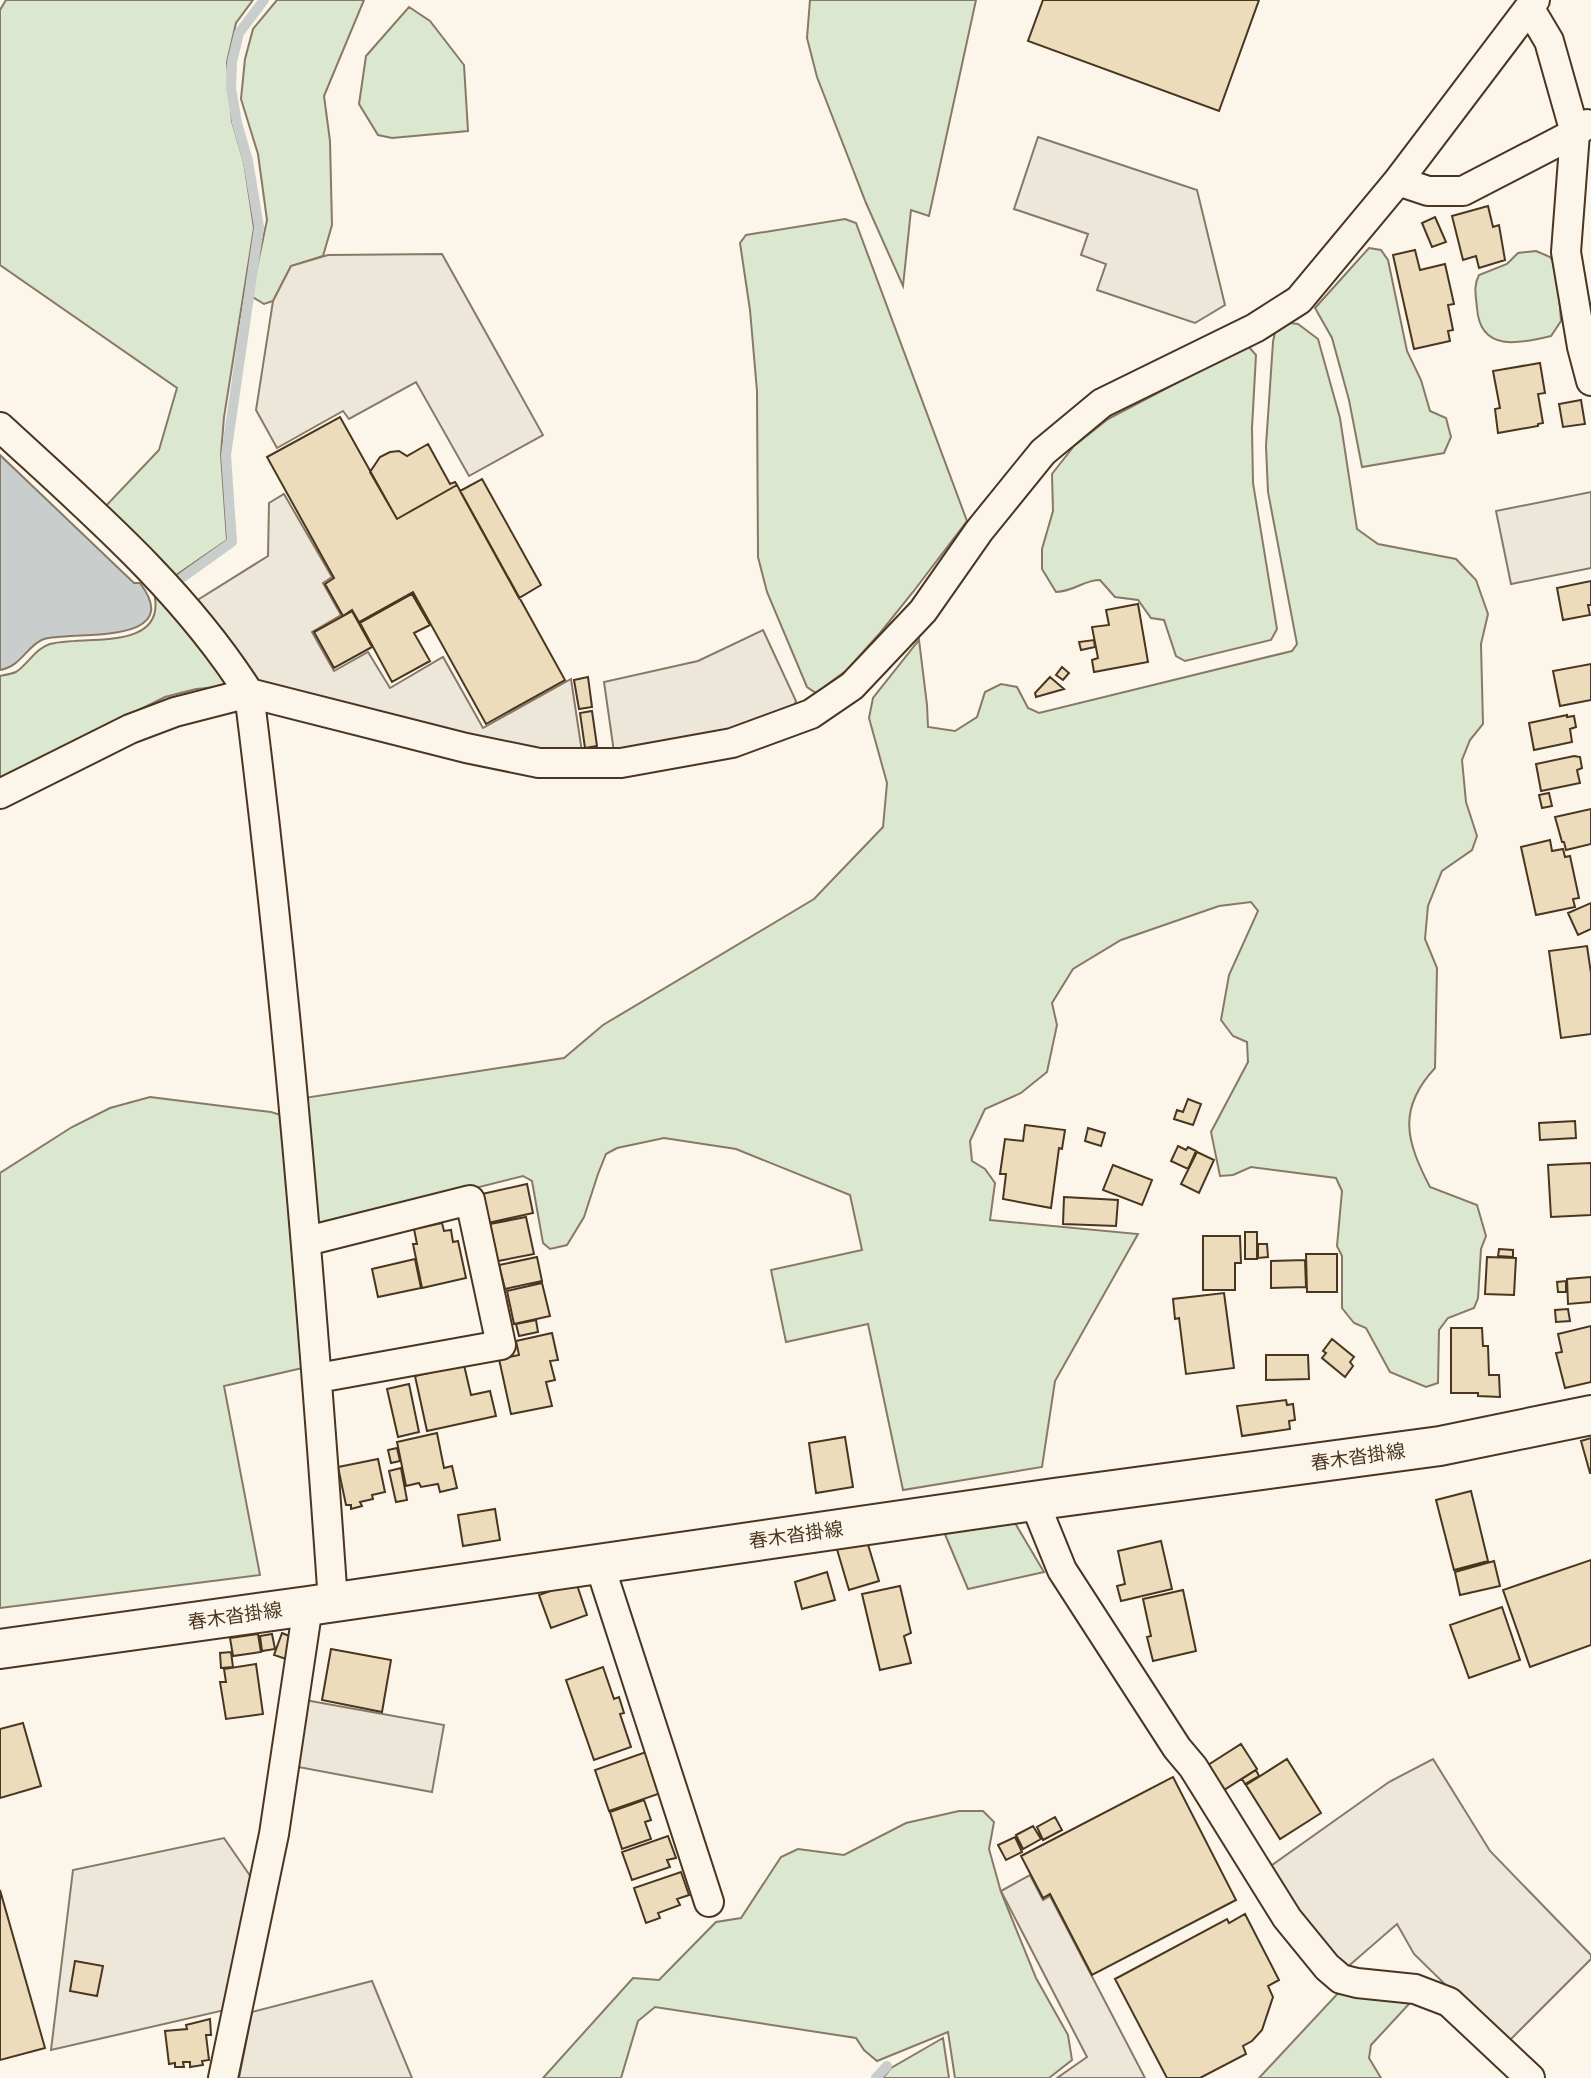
<svg xmlns="http://www.w3.org/2000/svg" width="1591" height="2078" viewBox="0 0 1591 2078" font-family="'Fira Sans Condensed','Noto Sans JP',sans-serif">
	<style>
		.green { fill: #dce7d0; stroke: #887966; stroke-width: 2 }
		.parking { fill: #ede7d9; stroke: #887966; stroke-width: 2 }
		.water { fill: #c9cecd; stroke: #887966; stroke-width: 2 }
		.lines { fill: none; stroke-linecap: round; stroke-linejoin: round }
		.stream { stroke: #c9cecd; stroke-width: 10 }
		.building { fill: #ecdcbc; stroke: #4a3520; stroke-width: 2 }
		.minor-casing { stroke: #4a3520; stroke-width: 32 }
		.secondary-casing { stroke: #4a3520; stroke-width: 42 }
		.minor { stroke: #fbf6e9; stroke-width: 28 }
		.secondary { stroke: #fbf6e9; stroke-width: 38 }
		.labels { text-anchor: middle; dominant-baseline: central; stroke-width: 5; stroke-linejoin: round; paint-order: stroke }
		.street-label { font-size: 19px; fill: #4a3520; stroke: #fbf6e9 }
	</style>
	<rect width="100%" height="100%" fill="#fbf6e9"/>
	<path class="green" d="M 6,0 L 253,0 L 236,23 L 227,62 L 232,121 L 244,162 L 254,228 L 224,417 L 221,454 L 227,540 L 172,578 L 102,510 L 159,450 L 177,388 L 0,265 L 0,10 Z
		M 277,0 L 364,0 L 324,96 L 330,141 L 332,225 L 323,256 L 291,266 L 273,301 L 264,304 L 251,296 L 267,220 L 258,154 L 241,99 L 245,59 L 253,29 Z
		M 810,0 L 976,0 L 929,216 L 911,210 L 903,286 L 866,203 L 817,77 L 807,38 Z
		M 409,7 L 430,21 L 464,65 L 468,131 L 392,138 L 378,135 L 359,104 L 366,56 Z
		M 845,219 L 856,223 L 967,521 L 913,592 L 880,633 L 847,670 L 816,693 L 807,687 L 767,592 L 758,557 L 757,391 L 750,310 L 740,243 L 746,235 Z
		M 1369,248 L 1381,250 L 1388,260 L 1407,351 L 1421,380 L 1430,411 L 1446,418 L 1451,437 L 1444,453 L 1362,467 L 1349,400 L 1332,338 L 1315,308 Z
		M 1536,251 L 1550,257 L 1557,267 L 1561,321 L 1551,336 C 1519,344 1480,352 1477,308 C 1476,296 1473,286 1479,275 L 1507,264 L 1518,253 Z
		M 1290,323 L 1298,324 L 1318,339 L 1340,418 L 1357,529 L 1378,544 L 1456,559 L 1476,580 L 1488,614 L 1481,644 L 1483,724 L 1470,740 L 1462,760 L 1466,802 L 1477,836 L 1472,850 L 1442,871 L 1428,906 L 1425,939 L 1437,968 L 1435,1068 C 1397,1109 1406,1141 1430,1187 L 1477,1205 L 1486,1236 L 1481,1249 L 1478,1298 L 1474,1308 L 1448,1318 L 1439,1330 L 1438,1383 L 1426,1387 L 1390,1372 L 1366,1328 L 1354,1323 L 1342,1308 L 1342,1256 L 1337,1246 L 1342,1191 L 1336,1178 L 1251,1167 L 1233,1175 L 1220,1176 L 1211,1132 L 1248,1062 L 1247,1042 L 1233,1036 L 1221,1020 L 1229,975 L 1258,911 L 1251,902 L 1219,906 L 1121,940 L 1073,969 L 1052,1003 L 1057,1025 L 1047,1072 L 1021,1093 L 985,1109 L 970,1141 L 972,1161 L 985,1169 L 995,1183 L 990,1220 L 1138,1234 L 1055,1381 L 1042,1467 L 903,1490 L 868,1324 L 786,1342 L 771,1270 L 862,1250 L 850,1195 L 736,1149 L 664,1138 L 617,1148 L 606,1154 L 598,1174 L 584,1217 L 567,1245 L 550,1249 L 543,1243 L 532,1181 L 523,1176 L 321,1227 L 314,1223 L 304,1098 L 564,1058 L 603,1025 L 814,899 L 883,827 L 887,783 L 869,718 L 873,698 L 919,640 L 927,705 L 928,727 L 955,731 L 977,717 L 985,692 L 1001,684 L 1017,687 L 1028,708 L 1039,713 L 1292,651 L 1297,644 L 1268,492 L 1266,446 L 1273,342 L 1275,332 Z
		M 1249,347 L 1256,355 L 1252,428 L 1253,483 L 1277,629 L 1271,640 L 1185,661 L 1176,656 L 1164,620 L 1151,618 L 1138,600 L 1115,597 L 1100,580 C 1083,580 1076,591 1056,592 L 1042,569 L 1042,549 L 1053,511 L 1052,474 L 1074,446 L 1108,419 L 1243,348 Z
		M 161,595 L 228,686 L 196,689 L 165,697 L 0,779 L 0,676 C 5,675 11,674 16,672 C 28,664 36,648 50,644 C 82,635 163,652 155,598 Z
		M 150,1097 L 271,1112 L 284,1116 L 307,1367 L 224,1386 L 260,1575 L 0,1608 L 0,1173 L 72,1127 L 110,1108 Z
		M 1015,1523 L 1044,1572 L 968,1589 L 944,1532 Z
		M 959,1811 L 983,1811 L 994,1822 L 989,1849 L 1001,1892 L 1036,1978 L 1068,2035 L 1072,2060 L 1049,2078 L 955,2078 L 948,2032 L 877,2061 L 864,2050 L 856,2038 L 655,2007 L 638,2021 L 621,2078 L 543,2078 L 633,1978 L 659,1980 L 716,1922 L 741,1918 L 781,1857 L 798,1849 L 844,1855 L 906,1823 Z
		M 1341,1990 L 1409,1997 L 1410,2003 L 1371,2045 L 1369,2058 L 1381,2078 L 1259,2078 Z
		M 943,2038 L 949,2078 L 883,2078 L 891,2068 Z"/>
	<path class="parking" d="M 1038,137 L 1197,190 L 1225,305 L 1195,323 L 1097,290 L 1106,264 L 1081,255 L 1088,234 L 1014,209 Z
		M 442,254 L 543,435 L 469,476 L 416,382 L 349,419 L 343,411 L 277,448 L 256,410 L 273,301 L 291,266 L 328,255 Z
		M 1591,492 L 1591,568 L 1511,584 L 1496,511 Z
		M 284,494 L 332,577 L 323,583 L 341,615 L 312,632 L 334,671 L 368,652 L 390,688 L 443,657 L 483,728 L 571,679 L 582,752 L 535,749 L 489,739 L 260,682 L 196,601 L 268,556 L 269,503 Z
		M 763,630 L 796,701 L 794,707 L 754,723 L 696,737 L 614,752 L 604,682 L 698,661 Z
		M 305,1700 L 444,1725 L 432,1792 L 293,1766 Z
		M 1433,1759 L 1490,1851 L 1591,1955 L 1591,1959 L 1506,2044 L 1414,1954 L 1397,1924 L 1344,1970 L 1325,1954 L 1268,1868 L 1389,1782 Z
		M 224,1838 L 253,1880 L 225,2010 L 51,2050 L 73,1870 Z
		M 1030,1875 L 1043,1900 L 1050,1896 L 1145,2078 L 1057,2078 L 1087,2057 L 1001,1891 Z
		M 372,1981 L 412,2078 L 239,2078 L 252,2012 Z"/>
	<path class="water" d="M 0,455 L 134,583 L 140,583 C 187,646 73,631 44,639 C 28,644 21,667 0,670 Z"/>
	<g class="lines">
		<path class="stream" d="M 183,577 L 232,542 L 226,455 L 259,227 L 248,161 L 237,123 L 231,88 L 232,62 L 239,33 L 264,0
			M 876,2078 L 887,2066"/>
	</g>
	<path class="building" d="M 1043,0 L 1259,0 L 1219,111 L 1028,41 Z
		M 1488,206 L 1493,227 L 1499,225 L 1505,260 L 1479,268 L 1476,256 L 1463,260 L 1452,216 Z
		M 1435,217 L 1446,242 L 1432,247 L 1422,223 Z
		M 1415,250 L 1420,270 L 1445,264 L 1454,304 L 1448,305 L 1453,330 L 1448,331 L 1450,341 L 1414,349 L 1393,255 Z
		M 1540,363 L 1545,393 L 1538,394 L 1543,423 L 1538,424 L 1538,426 L 1498,433 L 1495,409 L 1500,408 L 1493,371 Z
		M 1581,400 L 1585,424 L 1563,427 L 1559,404 Z
		M 340,417 L 397,519 L 457,485 L 565,680 L 486,724 L 413,592 L 359,622 L 352,610 L 343,616 L 325,584 L 334,578 L 267,457 Z
		M 428,444 L 450,484 L 455,482 L 457,485 L 397,519 L 370,472 L 380,457 L 390,452 L 399,451 L 407,456 Z
		M 482,479 L 541,585 L 519,598 L 460,491 Z
		M 1591,581 L 1591,605 L 1588,605 L 1590,615 L 1563,620 L 1557,588 Z
		M 412,594 L 430,625 L 414,633 L 430,661 L 392,682 L 360,623 Z
		M 1138,604 L 1148,662 L 1094,672 L 1092,660 L 1098,658 L 1092,627 L 1109,625 L 1106,610 Z
		M 352,611 L 372,647 L 334,668 L 314,632 Z
		M 1094,640 L 1095,647 L 1081,650 L 1079,642 Z
		M 1591,664 L 1591,700 L 1560,706 L 1553,671 Z
		M 1062,667 L 1069,673 L 1063,680 L 1056,675 Z
		M 588,677 L 592,707 L 579,709 L 574,680 Z
		M 1050,677 L 1064,689 L 1036,697 L 1035,693 Z
		M 592,711 L 597,746 L 585,748 L 580,713 Z
		M 1567,715 L 1567,717 L 1574,716 L 1576,727 L 1570,729 L 1572,742 L 1534,750 L 1529,723 Z
		M 1574,756 L 1580,757 L 1582,768 L 1577,770 L 1580,783 L 1541,791 L 1536,764 Z
		M 1549,793 L 1552,806 L 1542,808 L 1539,795 Z
		M 1591,809 L 1591,844 L 1566,850 L 1564,842 L 1562,842 L 1555,817 Z
		M 1550,840 L 1552,851 L 1563,849 L 1565,857 L 1570,856 L 1579,898 L 1573,899 L 1575,907 L 1536,915 L 1521,847 Z
		M 1591,903 L 1591,929 L 1578,935 L 1568,913 Z
		M 1587,946 L 1591,973 L 1591,1034 L 1561,1038 L 1549,951 Z
		M 1188,1099 L 1201,1104 L 1193,1125 L 1174,1119 L 1177,1110 L 1183,1112 Z
		M 1575,1121 L 1576,1138 L 1540,1140 L 1539,1123 Z
		M 1025,1125 L 1065,1130 L 1062,1149 L 1059,1148 L 1051,1208 L 1003,1199 L 1006,1174 L 1000,1174 L 1005,1139 L 1023,1141 Z
		M 1088,1128 L 1105,1133 L 1101,1146 L 1085,1141 Z
		M 1178,1146 L 1186,1150 L 1188,1147 L 1196,1151 L 1188,1169 L 1171,1161 Z
		M 1197,1152 L 1214,1160 L 1199,1193 L 1181,1184 Z
		M 1591,1163 L 1591,1215 L 1551,1217 L 1548,1165 Z
		M 1113,1165 L 1152,1180 L 1142,1205 L 1103,1190 Z
		M 527,1184 L 533,1213 L 488,1223 L 482,1194 Z
		M 1064,1197 L 1118,1200 L 1116,1226 L 1063,1224 Z
		M 526,1217 L 534,1254 L 498,1261 L 490,1224 Z
		M 442,1223 L 444,1231 L 451,1230 L 453,1242 L 458,1241 L 466,1278 L 422,1288 L 413,1244 L 417,1244 L 414,1229 Z
		M 1245,1232 L 1257,1232 L 1257,1259 L 1245,1259 Z
		M 1203,1236 L 1240,1236 L 1241,1263 L 1235,1263 L 1235,1290 L 1203,1290 Z
		M 1258,1244 L 1267,1244 L 1268,1257 L 1258,1258 Z
		M 1499,1249 L 1513,1250 L 1513,1257 L 1498,1256 Z
		M 1306,1254 L 1337,1254 L 1337,1292 L 1307,1292 Z
		M 537,1257 L 542,1281 L 505,1289 L 499,1265 Z
		M 1487,1257 L 1516,1258 L 1514,1295 L 1485,1294 Z
		M 415,1259 L 421,1288 L 378,1297 L 372,1269 Z
		M 1305,1260 L 1306,1287 L 1271,1288 L 1271,1261 Z
		M 1591,1277 L 1591,1302 L 1568,1304 L 1567,1279 Z
		M 1566,1281 L 1566,1292 L 1558,1292 L 1557,1282 Z
		M 542,1283 L 550,1316 L 514,1324 L 507,1291 Z
		M 1224,1293 L 1234,1368 L 1186,1374 L 1179,1318 L 1175,1319 L 1173,1299 Z
		M 1568,1309 L 1570,1321 L 1556,1322 L 1555,1310 Z
		M 536,1320 L 538,1332 L 519,1336 L 516,1324 Z
		M 1591,1326 L 1591,1382 L 1565,1388 L 1556,1353 L 1562,1352 L 1558,1334 Z
		M 1451,1328 L 1482,1328 L 1483,1346 L 1488,1346 L 1489,1375 L 1499,1375 L 1500,1397 L 1478,1396 L 1478,1393 L 1451,1393 Z
		M 552,1333 L 558,1360 L 550,1361 L 555,1380 L 546,1382 L 552,1406 L 511,1414 L 499,1359 L 519,1355 L 516,1341 Z
		M 1332,1339 L 1354,1357 L 1350,1362 L 1353,1366 L 1345,1377 L 1322,1358 L 1326,1353 L 1323,1351 Z
		M 1266,1355 L 1308,1355 L 1309,1379 L 1266,1380 Z
		M 464,1365 L 471,1395 L 490,1391 L 496,1416 L 427,1431 L 415,1376 Z
		M 409,1384 L 419,1432 L 398,1437 L 387,1389 Z
		M 1286,1400 L 1287,1405 L 1293,1404 L 1295,1420 L 1289,1421 L 1290,1429 L 1242,1436 L 1237,1406 Z
		M 437,1433 L 444,1468 L 452,1466 L 457,1488 L 440,1492 L 438,1484 L 421,1487 L 419,1483 L 406,1486 L 397,1442 Z
		M 845,1437 L 853,1487 L 816,1493 L 809,1443 Z
		M 1591,1438 L 1591,1473 L 1590,1473 L 1581,1441 Z
		M 397,1448 L 400,1461 L 391,1463 L 388,1450 Z
		M 378,1459 L 385,1492 L 372,1495 L 373,1499 L 360,1502 L 362,1506 L 351,1509 L 351,1505 L 346,1505 L 338,1467 Z
		M 401,1468 L 407,1500 L 396,1502 L 389,1471 Z
		M 1471,1491 L 1488,1561 L 1454,1570 L 1436,1500 Z
		M 495,1509 L 500,1540 L 463,1546 L 458,1515 Z
		M 866,1538 L 879,1581 L 849,1590 L 836,1546 Z
		M 1161,1541 L 1172,1589 L 1121,1601 L 1117,1586 L 1125,1584 L 1118,1551 Z
		M 1591,1560 L 1591,1645 L 1530,1667 L 1503,1590 Z
		M 1494,1561 L 1500,1586 L 1460,1595 L 1455,1572 Z
		M 827,1572 L 835,1600 L 802,1609 L 795,1582 Z
		M 576,1582 L 587,1615 L 551,1628 L 539,1595 Z
		M 900,1586 L 911,1633 L 904,1636 L 911,1663 L 880,1670 L 862,1594 Z
		M 1183,1590 L 1196,1651 L 1153,1661 L 1147,1637 L 1151,1636 L 1143,1599 Z
		M 1502,1607 L 1520,1660 L 1469,1678 L 1450,1625 Z
		M 282,1633 L 294,1638 L 286,1659 L 274,1655 Z
		M 258,1634 L 261,1652 L 233,1656 L 230,1638 Z
		M 272,1634 L 275,1649 L 262,1651 L 260,1636 Z
		M 331,1649 L 391,1660 L 382,1712 L 322,1700 Z
		M 231,1652 L 233,1667 L 221,1668 L 220,1653 Z
		M 256,1664 L 263,1714 L 226,1719 L 220,1682 L 226,1682 L 224,1669 Z
		M 603,1667 L 614,1699 L 619,1697 L 624,1713 L 620,1714 L 631,1747 L 594,1760 L 566,1680 Z
		M 23,1723 L 41,1786 L 0,1798 L 0,1729 Z
		M 1241,1744 L 1257,1769 L 1224,1790 L 1208,1765 Z
		M 646,1752 L 661,1793 L 609,1811 L 595,1770 Z
		M 1287,1759 L 1321,1813 L 1280,1839 L 1246,1785 Z
		M 1256,1770 L 1259,1776 L 1245,1784 L 1242,1779 Z
		M 1173,1777 L 1236,1900 L 1092,1975 L 1050,1894 L 1043,1898 L 1021,1856 Z
		M 644,1800 L 651,1820 L 645,1822 L 651,1839 L 622,1849 L 610,1812 Z
		M 1055,1817 L 1062,1830 L 1043,1840 L 1037,1827 Z
		M 1033,1826 L 1041,1839 L 1023,1849 L 1016,1835 Z
		M 668,1836 L 676,1858 L 667,1860 L 670,1867 L 632,1880 L 622,1852 Z
		M 1015,1837 L 1022,1852 L 1006,1860 L 998,1845 Z
		M 681,1872 L 689,1895 L 677,1899 L 680,1905 L 658,1913 L 660,1918 L 646,1923 L 634,1888 Z
		M 0,1890 L 45,2048 L 0,2060 Z
		M 1245,1914 L 1279,1980 L 1268,1986 L 1273,1997 L 1262,2030 L 1252,2041 L 1243,2046 L 1246,2054 L 1200,2078 L 1167,2078 L 1115,1979 L 1227,1919 L 1229,1923 Z
		M 75,1961 L 103,1966 L 97,1996 L 70,1991 Z
		M 210,2019 L 211,2035 L 206,2035 L 209,2060 L 202,2061 L 203,2065 L 190,2067 L 190,2062 L 183,2062 L 184,2067 L 175,2067 L 175,2063 L 169,2064 L 165,2031 L 187,2029 L 186,2025 Z"/>
	<g class="lines">
		<defs>
			<path id="minor" d="M 1530,9 L 1549,41 L 1575,133 L 1566,252 L 1582,347 L 1591,381
				M 1398,181 L 1428,191 L 1463,191 L 1575,133 L 1587,124
				M 0,427 C 89,509 184,590 249,693 C 287,995 312,1298 333,1602
				M 0,794 L 130,729 L 175,712 L 249,693 L 466,748 L 539,763 L 621,763 L 732,743 L 811,714 L 852,686 L 923,611 L 979,531 L 1043,452 L 1102,403 L 1255,328 L 1299,300 L 1398,181 L 1535,0
				M 307,1241 L 470,1200 L 501,1345 L 318,1378
				M 1034,1501 L 1062,1570 L 1177,1748 L 1193,1767 L 1287,1918 L 1327,1967 L 1341,1979 L 1357,1983 L 1415,1989 L 1449,2002 L 1530,2078
				M 599,1563 L 709,1902
				M 223,2078 L 274,1834 L 308,1606"/>
			<path id="secondary" d="M 0,1649 L 308,1606 L 1054,1498 L 1440,1446 L 1591,1415"/>
		</defs>
		<use href="#minor" class="minor-casing"/>
		<use href="#secondary" class="secondary-casing"/>
		<use href="#minor" class="minor"/>
		<use href="#secondary" class="secondary"/>
	</g>
	<g class="labels">
		<g class="street-label">
			<text transform="translate(1358 1457) rotate(-8)">春木沓掛線</text>
			<text transform="translate(796 1535) rotate(-8)">春木沓掛線</text>
			<text transform="translate(235 1616) rotate(-8)">春木沓掛線</text>
		</g>
	</g>
</svg>
